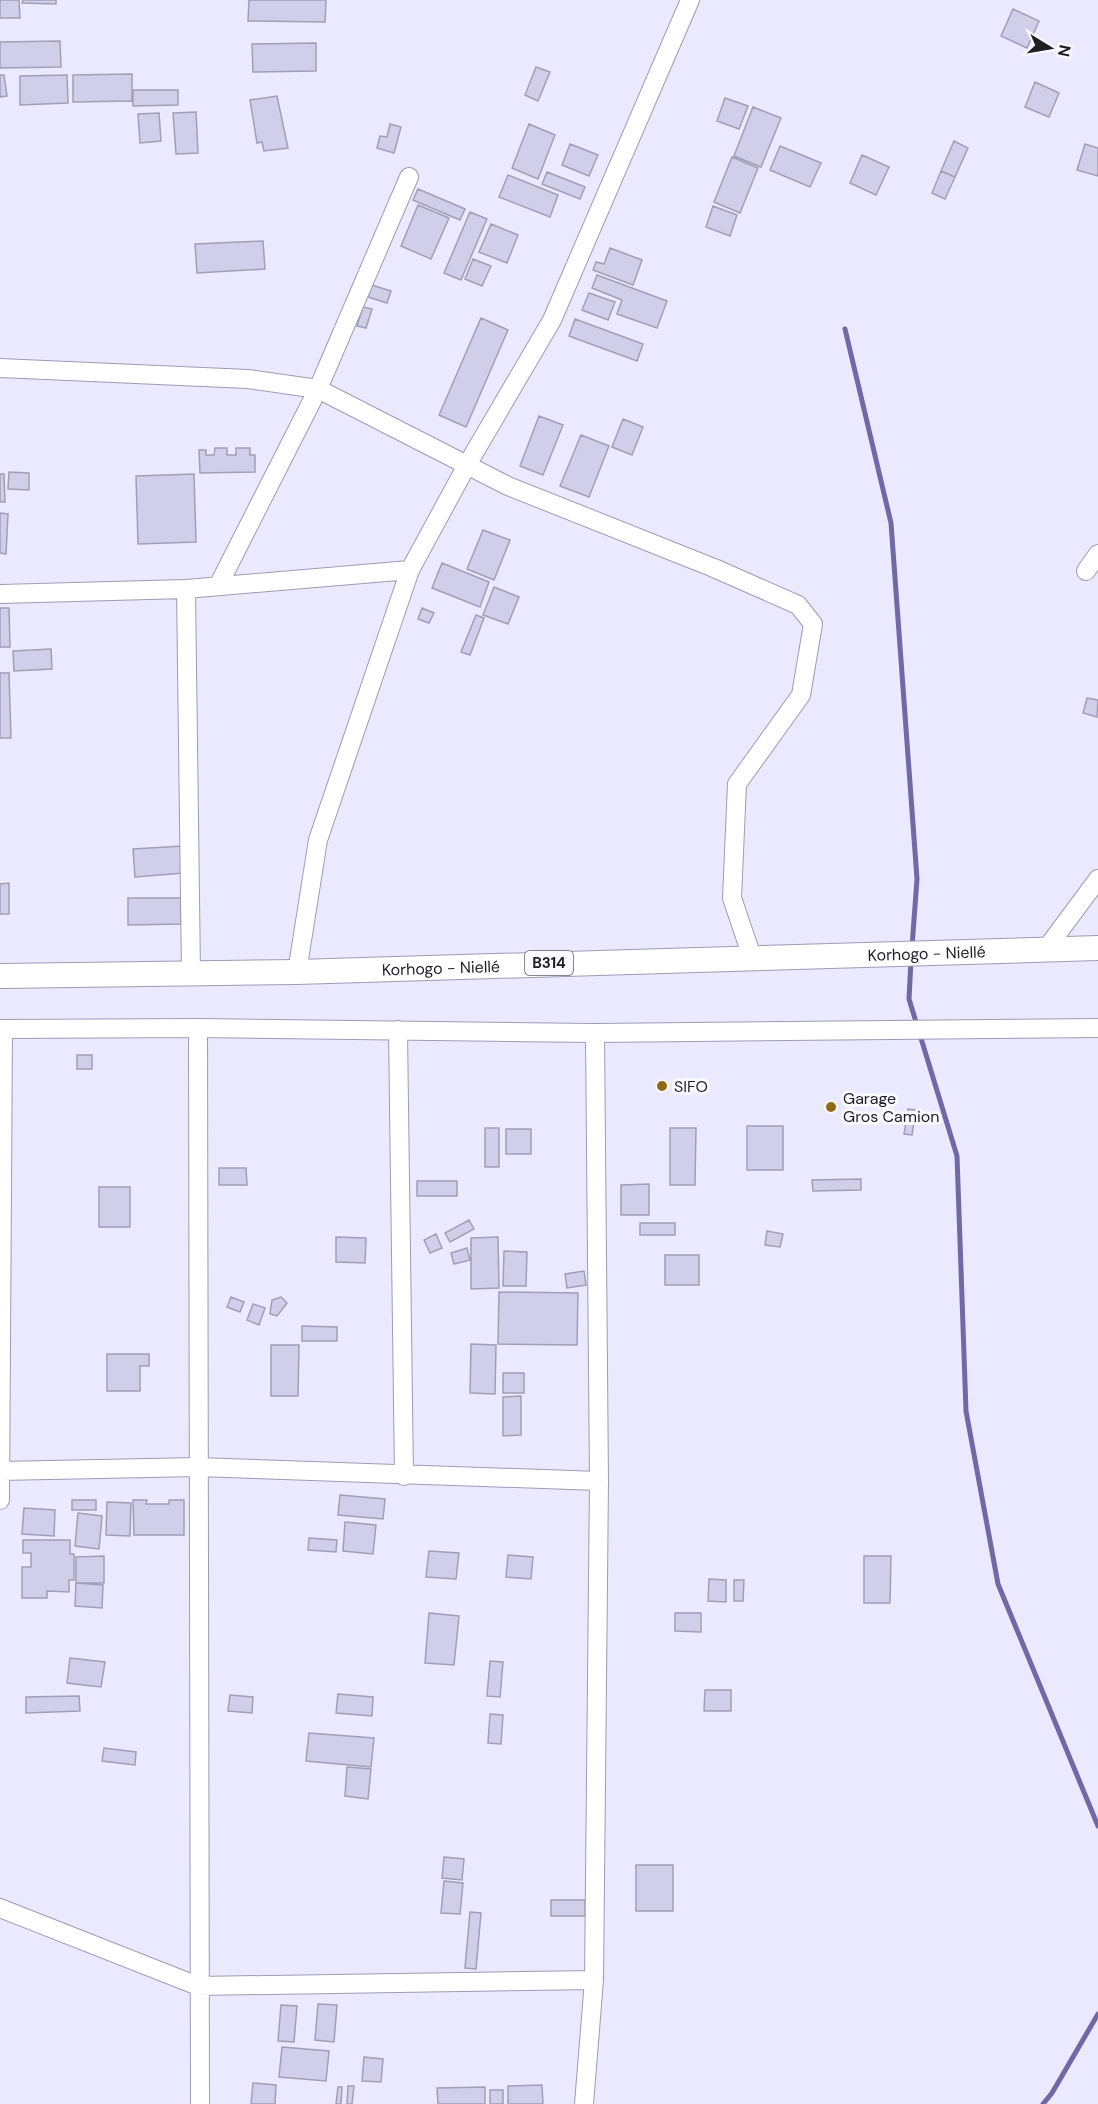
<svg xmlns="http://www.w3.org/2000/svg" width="1098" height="2104" viewBox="0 0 1098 2104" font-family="'DM Sans',sans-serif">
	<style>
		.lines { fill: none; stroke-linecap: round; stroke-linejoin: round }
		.stream { stroke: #7267a7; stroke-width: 5 }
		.building { fill: #d1cee9; stroke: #a19eb7; stroke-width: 1.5 }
		.minor-casing { stroke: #9e9bb5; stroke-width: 20 }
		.major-casing { stroke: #9e9bb5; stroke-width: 26 }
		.minor { stroke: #fff; stroke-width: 18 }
		.major { stroke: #fff; stroke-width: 24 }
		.poi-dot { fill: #926912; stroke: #f9f9fe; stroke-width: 2 }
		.labels { text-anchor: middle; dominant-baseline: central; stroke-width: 6; stroke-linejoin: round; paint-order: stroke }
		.shield { fill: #f9f9fe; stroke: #606068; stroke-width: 1.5 }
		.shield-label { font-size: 15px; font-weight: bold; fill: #1f1e27 }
		.street-label { font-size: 16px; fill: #1f1e27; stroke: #f9f9fe }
		.poi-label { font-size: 16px; fill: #1f1e27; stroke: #f9f9fe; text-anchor: start }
	</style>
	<rect width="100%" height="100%" fill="#ebe9ff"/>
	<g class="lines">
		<path class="stream" d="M 845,329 L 891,523 L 917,879 L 912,947
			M 911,960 L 909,999 L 957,1156 L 966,1411 L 998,1584 L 1098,1826
			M 1043,2104 L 1052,2093 L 1098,2014"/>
	</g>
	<path class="building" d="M 0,0 L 19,0 L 20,18 L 0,18 Z
		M 23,0 L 56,0 L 56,4 L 22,3 Z
		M 249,0 L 326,0 L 325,22 L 248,21 Z
		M 1013,9 L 1039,21 L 1027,48 L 1001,36 Z
		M 60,41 L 61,67 L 0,68 L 0,42 Z
		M 316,43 L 316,71 L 253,72 L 252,44 Z
		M 536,67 L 550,72 L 538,101 L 525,95 Z
		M 132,74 L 132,101 L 73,102 L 73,75 Z
		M 0,75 L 4,75 L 7,96 L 0,97 Z
		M 67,75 L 68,103 L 20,105 L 20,76 Z
		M 1035,82 L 1059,93 L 1049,117 L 1025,107 Z
		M 133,90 L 178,90 L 178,105 L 133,106 Z
		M 277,96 L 288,148 L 264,151 L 262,142 L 257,143 L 250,100 Z
		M 725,98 L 748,106 L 739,129 L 717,121 Z
		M 753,107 L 781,118 L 761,167 L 734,156 Z
		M 196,112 L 198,153 L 176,154 L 173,113 Z
		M 159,113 L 161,141 L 140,143 L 138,114 Z
		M 390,124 L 401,127 L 394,153 L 377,148 L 380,136 L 387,137 Z
		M 529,124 L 555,135 L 538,179 L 512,168 Z
		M 954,141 L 968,148 L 955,177 L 941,171 Z
		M 570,144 L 598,155 L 589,176 L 562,165 Z
		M 1085,144 L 1098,148 L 1098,176 L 1077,170 Z
		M 780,146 L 821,163 L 810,187 L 770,170 Z
		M 862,155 L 889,167 L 876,195 L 850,183 Z
		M 732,157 L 758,168 L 740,213 L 714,202 Z
		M 941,171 L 955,177 L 945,199 L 932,193 Z
		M 547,172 L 585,187 L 580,199 L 542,184 Z
		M 508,175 L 558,195 L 550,217 L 499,197 Z
		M 418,189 L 465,209 L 460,220 L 413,200 Z
		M 418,205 L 449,218 L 431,259 L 401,246 Z
		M 713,206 L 737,215 L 730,236 L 706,227 Z
		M 470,212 L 487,219 L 461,280 L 444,273 Z
		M 491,224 L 518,235 L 507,263 L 479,252 Z
		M 263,241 L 265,269 L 197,273 L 195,244 Z
		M 610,248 L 642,260 L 633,285 L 593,270 L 596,262 L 604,264 Z
		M 473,259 L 491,266 L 482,286 L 465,279 Z
		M 597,275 L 667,301 L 657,328 L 617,314 L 622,300 L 592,288 Z
		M 372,285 L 391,291 L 387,303 L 368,297 Z
		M 589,293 L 615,302 L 608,320 L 582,310 Z
		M 363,307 L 372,309 L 366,328 L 357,326 Z
		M 481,318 L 508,330 L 466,427 L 439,415 Z
		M 575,319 L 643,344 L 637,361 L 569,336 Z
		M 539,416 L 563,425 L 543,475 L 520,466 Z
		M 623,419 L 643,427 L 632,455 L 612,447 Z
		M 581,435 L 609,446 L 589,497 L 560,486 Z
		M 215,448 L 227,448 L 227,455 L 236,455 L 236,448 L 250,448 L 250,455 L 255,455 L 255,472 L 200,473 L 199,450 L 206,450 L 206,455 L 214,455 Z
		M 9,472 L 29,473 L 29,490 L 8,489 Z
		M 0,474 L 4,474 L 5,502 L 0,502 Z
		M 194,474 L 196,542 L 138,544 L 136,476 Z
		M 0,513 L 8,514 L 6,554 L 0,553 Z
		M 483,530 L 510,540 L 494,580 L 467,569 Z
		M 442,563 L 489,582 L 480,607 L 432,588 Z
		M 494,587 L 519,597 L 508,624 L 483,615 Z
		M 0,608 L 9,608 L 10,647 L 0,647 Z
		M 422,608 L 434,613 L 429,623 L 418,619 Z
		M 476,615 L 484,618 L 470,655 L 461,652 Z
		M 51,649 L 52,669 L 14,671 L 13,651 Z
		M 0,673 L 9,673 L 11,738 L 0,738 Z
		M 1087,698 L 1098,700 L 1097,717 L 1083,713 Z
		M 182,846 L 184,873 L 135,877 L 133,849 Z
		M 9,883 L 9,914 L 0,914 L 0,884 Z
		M 128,898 L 181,898 L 181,924 L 128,925 Z
		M 77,1055 L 92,1055 L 92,1069 L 77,1069 Z
		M 908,1109 L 916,1110 L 912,1135 L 904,1134 Z
		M 747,1126 L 783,1126 L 783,1170 L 747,1170 Z
		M 485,1128 L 499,1128 L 499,1167 L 485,1167 Z
		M 670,1128 L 696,1128 L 695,1185 L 670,1185 Z
		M 506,1129 L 531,1129 L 531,1154 L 506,1154 Z
		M 219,1168 L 246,1168 L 247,1185 L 219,1185 Z
		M 861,1179 L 861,1190 L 813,1191 L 812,1180 Z
		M 417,1181 L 457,1181 L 457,1196 L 417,1196 Z
		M 649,1184 L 649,1215 L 621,1215 L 621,1185 Z
		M 99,1187 L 130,1187 L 130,1227 L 99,1227 Z
		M 469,1220 L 474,1229 L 450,1242 L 445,1233 Z
		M 640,1223 L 675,1223 L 675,1235 L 640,1235 Z
		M 767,1231 L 783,1234 L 780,1247 L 765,1245 Z
		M 436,1234 L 442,1248 L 430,1253 L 424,1240 Z
		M 336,1237 L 366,1238 L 365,1263 L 336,1262 Z
		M 498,1237 L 499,1288 L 471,1289 L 471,1238 Z
		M 467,1248 L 470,1260 L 454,1264 L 451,1253 Z
		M 504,1251 L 527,1252 L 526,1286 L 503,1286 Z
		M 665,1255 L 699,1255 L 699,1285 L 665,1285 Z
		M 584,1271 L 586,1285 L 567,1288 L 565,1274 Z
		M 499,1292 L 578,1293 L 577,1345 L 498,1344 Z
		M 231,1297 L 244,1302 L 240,1312 L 227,1307 Z
		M 281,1297 L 287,1303 L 277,1316 L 270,1314 L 272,1300 Z
		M 253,1304 L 265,1308 L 259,1325 L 247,1320 Z
		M 302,1326 L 337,1327 L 337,1341 L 302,1341 Z
		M 471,1344 L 496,1345 L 495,1394 L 470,1393 Z
		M 271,1345 L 299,1345 L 298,1396 L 271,1396 Z
		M 107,1354 L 149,1354 L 149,1366 L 140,1366 L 140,1391 L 107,1391 Z
		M 503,1373 L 524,1373 L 524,1393 L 503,1393 Z
		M 521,1396 L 521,1435 L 503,1436 L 503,1397 Z
		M 340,1495 L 385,1499 L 383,1519 L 338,1515 Z
		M 72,1500 L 96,1500 L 96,1510 L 72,1510 Z
		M 133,1500 L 147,1500 L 146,1504 L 169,1504 L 169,1500 L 184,1500 L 184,1535 L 134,1535 Z
		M 107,1502 L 131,1503 L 130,1536 L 106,1535 Z
		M 24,1508 L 55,1510 L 54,1536 L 22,1534 Z
		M 78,1513 L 102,1516 L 99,1549 L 75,1546 Z
		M 345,1522 L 376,1525 L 373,1554 L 343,1551 Z
		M 309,1538 L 337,1540 L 336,1552 L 308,1550 Z
		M 23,1540 L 70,1540 L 70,1554 L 74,1554 L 74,1580 L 69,1580 L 69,1592 L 47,1591 L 47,1598 L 22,1598 L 22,1567 L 31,1567 L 31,1553 L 23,1553 Z
		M 429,1551 L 459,1553 L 456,1579 L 426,1577 Z
		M 508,1555 L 533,1557 L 531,1579 L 506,1577 Z
		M 104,1556 L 104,1583 L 76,1583 L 76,1557 Z
		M 864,1556 L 891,1556 L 890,1603 L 864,1603 Z
		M 709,1579 L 726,1580 L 726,1602 L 708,1601 Z
		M 734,1580 L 744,1580 L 743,1601 L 734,1601 Z
		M 76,1583 L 103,1585 L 102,1608 L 75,1606 Z
		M 429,1613 L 459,1616 L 454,1665 L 425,1663 Z
		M 675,1613 L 701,1613 L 701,1632 L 675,1631 Z
		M 70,1658 L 105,1662 L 101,1687 L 67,1683 Z
		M 490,1661 L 503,1662 L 500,1697 L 487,1696 Z
		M 705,1690 L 731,1690 L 731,1711 L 704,1711 Z
		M 338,1694 L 373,1697 L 372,1716 L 336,1713 Z
		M 230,1695 L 253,1697 L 252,1713 L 228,1711 Z
		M 79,1696 L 80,1711 L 26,1713 L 26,1697 Z
		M 490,1714 L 503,1715 L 501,1744 L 488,1743 Z
		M 309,1733 L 374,1738 L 371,1767 L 306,1761 Z
		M 104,1748 L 136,1752 L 135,1765 L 102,1761 Z
		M 347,1767 L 371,1769 L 368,1799 L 345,1796 Z
		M 444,1857 L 464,1859 L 462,1880 L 442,1878 Z
		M 636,1865 L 673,1865 L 673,1911 L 636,1911 Z
		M 444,1881 L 463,1883 L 460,1914 L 441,1913 Z
		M 551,1900 L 585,1900 L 585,1916 L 551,1916 Z
		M 470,1912 L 481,1913 L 476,1969 L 465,1968 Z
		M 318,2004 L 337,2005 L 334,2042 L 315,2040 Z
		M 281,2005 L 297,2006 L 294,2042 L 278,2041 Z
		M 282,2047 L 329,2051 L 326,2081 L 279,2077 Z
		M 364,2057 L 383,2059 L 381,2082 L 362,2081 Z
		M 253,2083 L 276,2085 L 275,2104 L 251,2104 Z
		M 542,2085 L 543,2104 L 508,2104 L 508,2086 Z
		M 348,2086 L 354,2086 L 352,2104 L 347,2104 Z
		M 338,2087 L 342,2087 L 341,2104 L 336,2104 Z
		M 485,2087 L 485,2104 L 438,2104 L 437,2088 Z
		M 490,2090 L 503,2090 L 503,2104 L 490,2104 Z"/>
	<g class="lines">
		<defs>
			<path id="minor" d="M 0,368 L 248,379 L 318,389 L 508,486 L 714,568 L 798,605 L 813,624 L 801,695 L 737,784 L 732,898 L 752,957
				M 1086,571 L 1098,554
				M 218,586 L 318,389 L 409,177
				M 186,589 L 191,974
				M 0,594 L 186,589 L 410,570
				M 1046,949 L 1098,879
				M 297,972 L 318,840 L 410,570 L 467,465 L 552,320 L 690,0
				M 198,1028 L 200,2104
				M 0,1029 L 198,1028 L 595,1033 L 1098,1028
				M 398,1030 L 404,1476
				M 0,1471 L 198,1467 L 599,1481
				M 0,1500 L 3,1029
				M 0,1908 L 198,1986 L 594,1980
				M 584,2104 L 594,1980 L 599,1481 L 595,1033"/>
			<g id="major">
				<path id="s1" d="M 0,976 L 297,972 L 1098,948"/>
			</g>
		</defs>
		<use href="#minor" class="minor-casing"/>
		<use href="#major" class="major-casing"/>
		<use href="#minor" class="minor"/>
		<use href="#major" class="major"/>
	</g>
	<g class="poi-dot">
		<circle cx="662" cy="1086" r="6"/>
		<circle cx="831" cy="1107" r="6"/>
	</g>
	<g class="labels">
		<rect class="shield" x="525" y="951" width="48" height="24" rx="4.5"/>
		<g class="shield-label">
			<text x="549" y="963">B314</text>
		</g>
		<g class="street-label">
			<text stroke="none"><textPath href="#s1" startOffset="927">Korhogo - Niellé</textPath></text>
			<text stroke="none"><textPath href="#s1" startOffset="441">Korhogo - Niellé</textPath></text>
		</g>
		<g class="poi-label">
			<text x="674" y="1086">SIFO</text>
			<text x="843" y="1098">Garage<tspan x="843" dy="18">Gros Camion</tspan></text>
		</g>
	</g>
	<g transform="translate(1050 48) rotate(101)" stroke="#f9f9fe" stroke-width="4.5" paint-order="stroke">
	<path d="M0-4.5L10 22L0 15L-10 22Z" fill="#1f1e27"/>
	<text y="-9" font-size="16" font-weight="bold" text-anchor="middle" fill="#1f1e27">N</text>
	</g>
</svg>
